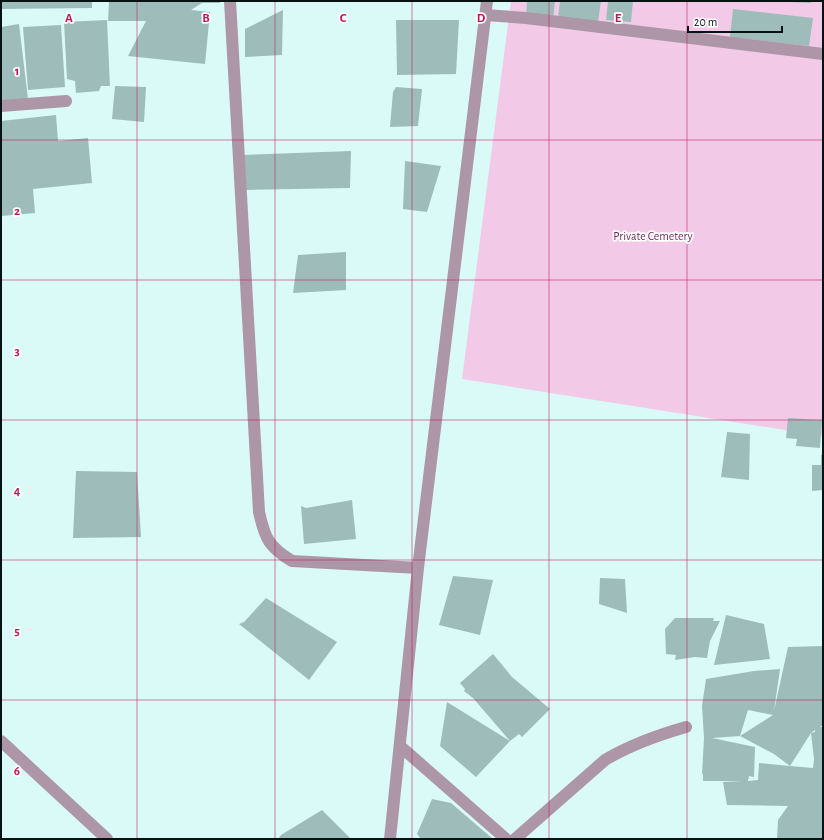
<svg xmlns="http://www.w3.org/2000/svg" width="824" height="840" viewBox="0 0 824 840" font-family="'Alegreya Sans',sans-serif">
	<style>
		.green { fill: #f2cae7 }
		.building { fill: #9ebdba; fill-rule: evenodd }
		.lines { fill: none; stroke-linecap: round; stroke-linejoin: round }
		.minor { stroke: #ad96a7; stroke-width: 12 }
		.grid { fill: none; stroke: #c2185b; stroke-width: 1; stroke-opacity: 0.55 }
		.labels { text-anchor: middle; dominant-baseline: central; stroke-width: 3.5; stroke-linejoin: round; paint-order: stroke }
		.park-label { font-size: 12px; fill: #6e2f61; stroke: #fff }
		.grid-label { font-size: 13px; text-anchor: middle; font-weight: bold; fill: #c2185b; stroke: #fff; stroke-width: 3.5; stroke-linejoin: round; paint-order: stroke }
	</style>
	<rect width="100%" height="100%" fill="#dafaf7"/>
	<path class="green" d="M 511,1 L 823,1 L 823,436 L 462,379 Z"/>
	<path class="building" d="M 1,1 L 92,1 L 92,8 L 1,9 Z
		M 109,1 L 220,1 L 220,3 L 202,3 L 191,10 L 210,12 L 205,64 L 128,56 L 146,21 L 108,21 Z
		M 527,1 L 555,1 L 553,20 L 526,18 Z
		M 560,1 L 601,1 L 598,22 L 558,18 Z
		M 608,1 L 633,1 L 631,22 L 606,20 Z
		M 788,1 L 811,1 L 811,3 L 788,2 Z
		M 733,9 L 813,18 L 809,46 L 730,37 Z
		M 283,10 L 282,55 L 245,57 L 245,29 Z
		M 107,20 L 110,86 L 101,86 L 99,91 L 76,93 L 75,81 L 67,79 L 64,22 Z
		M 396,20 L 459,20 L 456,74 L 397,75 Z
		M 19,24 L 28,99 L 1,102 L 1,27 Z
		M 61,25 L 65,87 L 28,90 L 23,27 Z
		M 115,86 L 146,87 L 144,122 L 112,119 Z
		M 396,87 L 422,89 L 418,126 L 390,127 L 393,92 Z
		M 56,115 L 58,141 L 88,138 L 92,183 L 33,189 L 35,213 L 1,216 L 1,121 Z
		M 351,151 L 350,188 L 241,190 L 243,155 Z
		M 405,161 L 441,166 L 427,212 L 403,209 Z
		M 346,252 L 346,290 L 293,293 L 298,255 Z
		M 788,418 L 822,420 L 820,448 L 796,446 L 797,439 L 786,438 Z
		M 727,432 L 750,434 L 749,480 L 721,477 Z
		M 821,455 L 823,455 L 823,490 L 812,491 L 812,465 L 821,465 Z
		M 76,471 L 137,472 L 141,537 L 73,538 Z
		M 352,500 L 356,539 L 304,544 L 301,506 L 306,508 Z
		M 453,576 L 493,580 L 480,635 L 439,625 Z
		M 600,578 L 625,579 L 627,613 L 599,604 Z
		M 266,598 L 337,642 L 309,680 L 239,624 L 244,622 Z
		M 726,615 L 764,624 L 770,659 L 714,665 Z
		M 675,618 L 714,618 L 713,621 L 720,621 L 710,641 L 707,658 L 695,657 L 675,660 L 676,655 L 666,654 L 665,629 Z
		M 823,646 L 823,725 L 820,727 L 823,727 L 823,839 L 777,839 L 778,820 L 788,806 L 727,805 L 723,782 L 742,781 L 703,781 L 703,774 L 702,774 L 704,738 L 702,706 L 706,679 L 754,671 L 780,669 L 774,711 L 788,647 ZM 748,710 L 773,715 L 740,736 L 774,754 L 790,766 L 759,763 L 758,780 L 748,781 L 749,776 L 754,777 L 755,747 L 712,738 L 740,736 ZM 815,730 L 815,732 L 811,733 L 814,759 L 813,768 L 790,766 L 811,733 Z
		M 493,654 L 512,677 L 550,709 L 522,737 L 519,734 L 510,741 L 476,777 L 440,746 L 447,702 L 510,741 L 473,698 L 464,691 L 465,689 L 460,683 Z
		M 432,799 L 451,803 L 493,839 L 421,839 L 417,834 Z
		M 322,810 L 351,839 L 278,839 L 281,835 Z"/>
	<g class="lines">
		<path class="minor" d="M 230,1 L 259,512 C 265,539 269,547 292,561 L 418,568
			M 485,15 L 526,18 L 823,54
			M 1,106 L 66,101
			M 1,741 L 107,839
			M 400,746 L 506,839
			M 390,839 L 418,568 L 487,1
			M 515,839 L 605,760 C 630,745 658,735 686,727"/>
	</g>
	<path class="grid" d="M 137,1 L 137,839M 275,1 L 275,839M 412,1 L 412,839M 549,1 L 549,839M 687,1 L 687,839M 1,140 L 823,140M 1,280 L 823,280M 1,420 L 823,420M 1,560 L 823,560M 1,700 L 823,700"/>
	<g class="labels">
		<g class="park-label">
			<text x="653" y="236">Private Cemetery</text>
		</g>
	</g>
	<g class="grid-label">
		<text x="69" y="22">A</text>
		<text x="206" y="22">B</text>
		<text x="343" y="22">C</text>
		<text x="481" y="22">D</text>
		<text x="618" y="22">E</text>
		<text x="17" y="75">1</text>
		<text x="17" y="215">2</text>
		<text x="17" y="355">3</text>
		<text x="17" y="495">4</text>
		<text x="17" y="635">5</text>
		<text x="17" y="775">6</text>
	</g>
	<rect width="824" height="840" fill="none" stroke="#071212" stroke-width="4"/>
	<path d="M688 26v6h94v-6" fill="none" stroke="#071212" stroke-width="2"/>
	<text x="694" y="26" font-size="12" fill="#071212" stroke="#ffffff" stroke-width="3" paint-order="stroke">20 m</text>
</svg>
